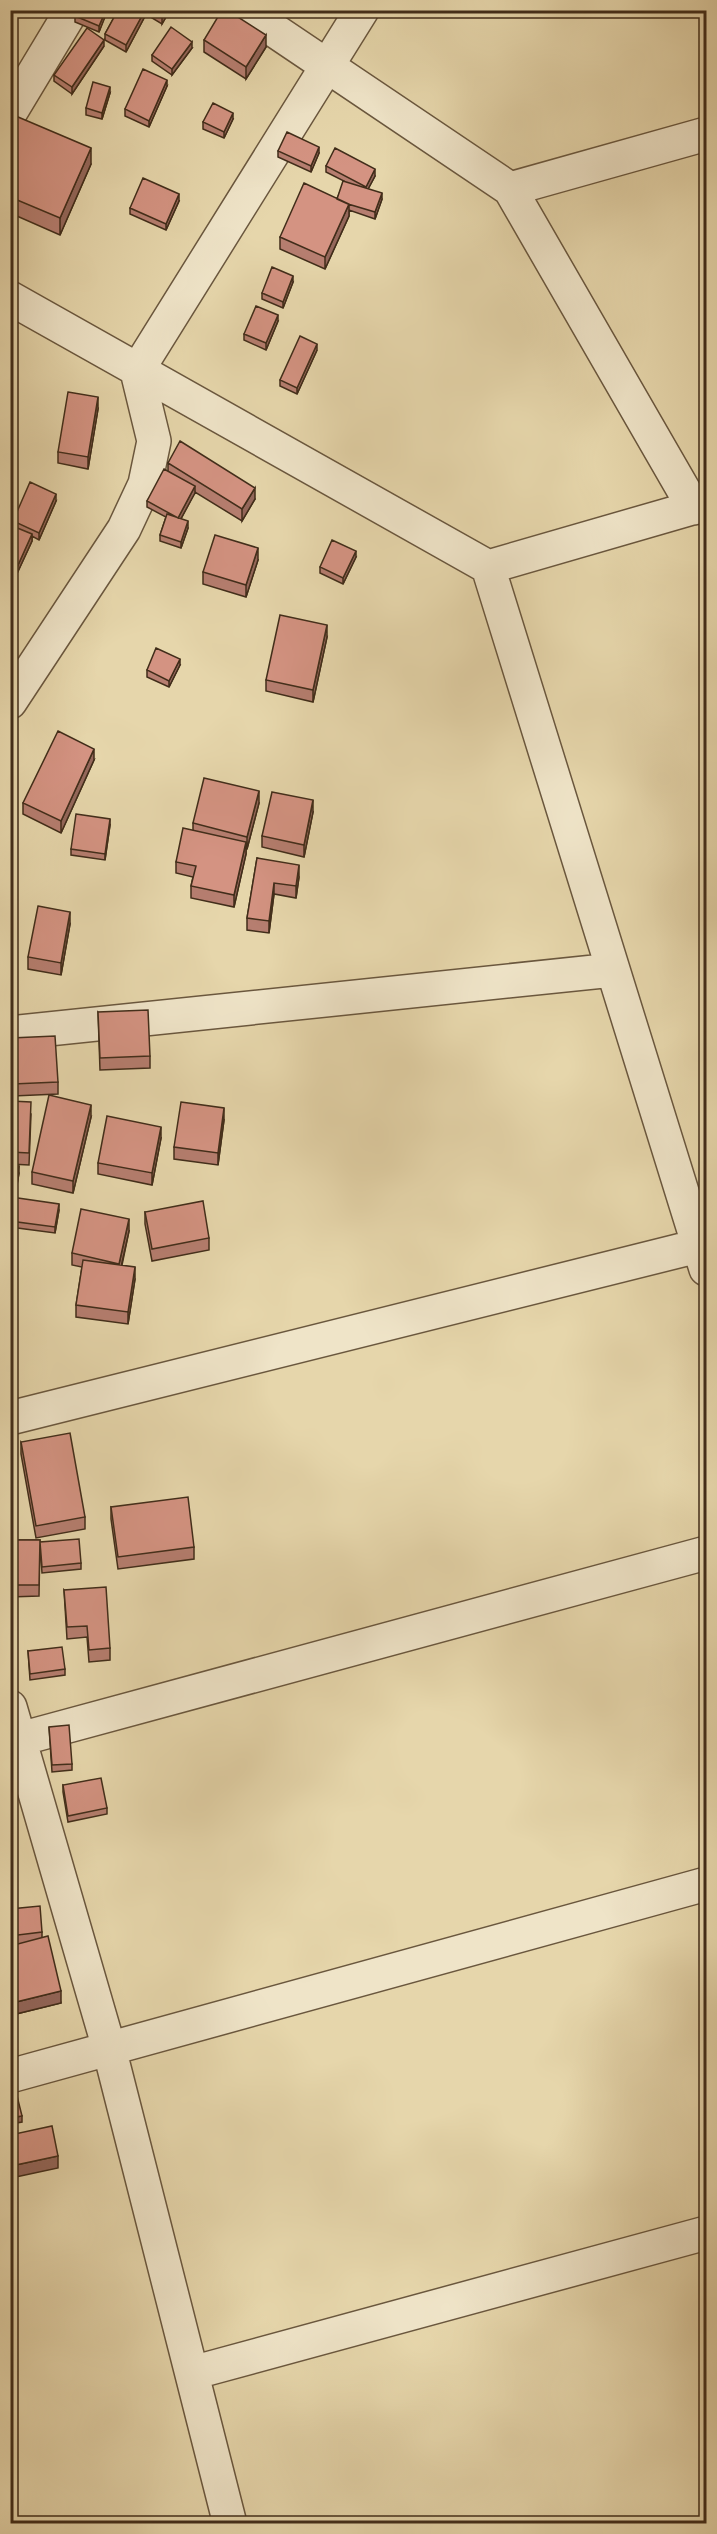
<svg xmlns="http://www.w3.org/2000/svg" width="717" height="2534" viewBox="0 0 717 2534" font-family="'IM FELL Great Primer',serif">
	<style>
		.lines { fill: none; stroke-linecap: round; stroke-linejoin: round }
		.street-casing { stroke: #6a573e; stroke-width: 36 }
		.street { stroke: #efe4c8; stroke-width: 33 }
		.wall { fill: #b67e70; stroke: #412d1a; stroke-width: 1.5 }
		.shaded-wall { fill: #94675b; stroke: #412d1a; stroke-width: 1.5 }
		.building { fill: #d49382; stroke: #412d1a; stroke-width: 1.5 }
	</style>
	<rect width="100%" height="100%" fill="#e6d6ab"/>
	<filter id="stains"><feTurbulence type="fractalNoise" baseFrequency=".00333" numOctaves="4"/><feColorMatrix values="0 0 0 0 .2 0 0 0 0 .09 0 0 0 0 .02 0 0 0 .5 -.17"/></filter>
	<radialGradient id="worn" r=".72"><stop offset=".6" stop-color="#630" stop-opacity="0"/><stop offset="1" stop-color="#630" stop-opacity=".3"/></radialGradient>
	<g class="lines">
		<defs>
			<path id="street" d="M 244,10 L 510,189 L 694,508
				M 10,113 L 72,10
				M 510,189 L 706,134
				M 10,298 L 488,567 L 706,504
				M 488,567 L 706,1269
				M 10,702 L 124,529 L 145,484 L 154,441 L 137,371 L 362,10
				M 10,1033 L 613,970
				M 10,1418 L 706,1244
				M 10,1707 L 109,2048 L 230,2524
				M 20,1739 L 706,1553
				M 10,2076 L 706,1884
				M 192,2373 L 706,2233"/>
		</defs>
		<use href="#street" class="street-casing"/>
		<use href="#street" class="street"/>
	</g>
	<path class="wall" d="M 107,10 L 99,32 L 75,22 L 75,16 Z
		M 118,10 L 170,10 L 162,24 L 144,13 L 144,18 L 126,52 L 105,40 L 105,34 Z
		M 204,40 L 266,47 L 246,79 L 204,52 Z
		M 104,46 L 72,94 L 54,81 L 54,75 Z
		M 192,48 L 172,75 L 152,61 L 152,55 Z
		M 167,86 L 149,127 L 125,116 L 125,109 Z
		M 110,93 L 102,119 L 86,115 L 86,108 Z
		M 10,115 L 91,164 L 60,235 L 10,213 Z
		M 233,119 L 224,138 L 203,129 L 203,122 Z
		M 278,151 L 319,153 L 311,172 L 278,157 Z
		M 326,166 L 375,176 L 368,189 L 382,199 L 375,219 L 349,210 L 349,216 L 325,269 L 280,249 L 280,237 L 337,199 L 344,181 L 326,172 Z
		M 179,201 L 166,230 L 130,214 L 130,208 Z
		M 293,282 L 283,308 L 262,299 L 262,293 Z
		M 278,321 L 266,350 L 244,340 L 244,334 Z
		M 317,350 L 297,394 L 280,386 L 280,380 Z
		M 98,409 L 88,469 L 58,463 L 58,452 Z
		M 168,463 L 255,499 L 242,521 L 195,492 L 181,519 L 188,528 L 181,548 L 160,541 L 160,535 L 166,517 L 147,507 L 147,501 L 168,471 Z
		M 56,501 L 39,540 L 32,536 L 32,541 L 14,580 L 10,578 L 10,525 L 13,526 L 13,521 Z
		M 356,557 L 343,584 L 320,573 L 320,567 Z
		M 258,560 L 246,597 L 203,584 L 203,572 Z
		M 327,637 L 313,702 L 266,691 L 266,680 Z
		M 180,665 L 169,687 L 147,677 L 147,670 Z
		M 94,760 L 61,833 L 23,814 L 23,803 Z
		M 259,803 L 247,849 L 246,849 L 246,854 L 234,907 L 191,898 L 191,886 L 193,877 L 176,873 L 176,862 L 193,830 L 193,823 Z
		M 313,812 L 304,857 L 262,847 L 262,836 Z
		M 110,825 L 105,860 L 71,855 L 71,849 Z
		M 10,852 L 17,852 L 16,887 L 13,887 L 10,919 Z
		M 257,858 L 299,877 L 296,898 L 274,894 L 269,933 L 247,930 L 247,918 Z
		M 70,924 L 61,975 L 28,969 L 28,957 Z
		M 98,1012 L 150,1056 L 150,1068 L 100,1070 Z
		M 11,1038 L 58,1082 L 58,1094 L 13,1096 Z
		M 10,1101 L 31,1114 L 29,1165 L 10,1164 Z
		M 91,1117 L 73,1193 L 32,1184 L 32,1172 Z
		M 224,1120 L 218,1165 L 174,1159 L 174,1147 Z
		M 161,1138 L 152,1185 L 98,1174 L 98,1163 Z
		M 10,1165 L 19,1173 L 15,1198 L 59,1210 L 55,1233 L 10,1227 Z
		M 145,1212 L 209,1238 L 209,1250 L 152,1261 L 145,1224 Z
		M 129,1231 L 122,1265 L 135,1279 L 128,1324 L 76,1317 L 76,1305 L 82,1267 L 72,1265 L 72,1253 Z
		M 21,1442 L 85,1517 L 85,1529 L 36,1538 L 21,1454 Z
		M 111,1507 L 194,1547 L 194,1559 L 118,1569 L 111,1519 Z
		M 10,1540 L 40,1540 L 39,1596 L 10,1597 Z
		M 40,1542 L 81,1563 L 81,1569 L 42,1573 Z
		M 64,1590 L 110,1648 L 110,1660 L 89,1662 L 87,1637 L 67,1639 Z
		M 28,1651 L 65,1669 L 65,1675 L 30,1680 Z
		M 49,1727 L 72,1764 L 72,1770 L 52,1772 Z
		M 63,1785 L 107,1808 L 107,1814 L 68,1822 L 63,1792 Z
		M 10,1909 L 42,1932 L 42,1938 L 61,2003 L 16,2014 L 10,1991 Z"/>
	<path class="shaded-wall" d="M 14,10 L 15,16 L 10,23 L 10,17 Z
		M 106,10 L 107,10 L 107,12 L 99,32 L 99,26 Z
		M 163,10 L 170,10 L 162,24 L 162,12 Z
		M 144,12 L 144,18 L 126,52 L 126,45 Z
		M 266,35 L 266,47 L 246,79 L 246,67 Z
		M 104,40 L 104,46 L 72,94 L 72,87 Z
		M 192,42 L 192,48 L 172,75 L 172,69 Z
		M 167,80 L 167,86 L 149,127 L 149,121 Z
		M 110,87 L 110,93 L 102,119 L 102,113 Z
		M 233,113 L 233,119 L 224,138 L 224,132 Z
		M 319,147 L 319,153 L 311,172 L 311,166 Z
		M 91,148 L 91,164 L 60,235 L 60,218 Z
		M 375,169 L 375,176 L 366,193 L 366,187 Z
		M 382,193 L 382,199 L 375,219 L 375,212 Z
		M 179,194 L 179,201 L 166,230 L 166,224 Z
		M 349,204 L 349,216 L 325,269 L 325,257 Z
		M 293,276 L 293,282 L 283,308 L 283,302 Z
		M 278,315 L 278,321 L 266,350 L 266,343 Z
		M 317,344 L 317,350 L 297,394 L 297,388 Z
		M 98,397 L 98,409 L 88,469 L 88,457 Z
		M 195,486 L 195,493 L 178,524 L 178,518 Z
		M 255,488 L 255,499 L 242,521 L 242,509 Z
		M 56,494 L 56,501 L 39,540 L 39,533 Z
		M 188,521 L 188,528 L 181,548 L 181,542 Z
		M 32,534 L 32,541 L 14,580 L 14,574 Z
		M 258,548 L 258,560 L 246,597 L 246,585 Z
		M 356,551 L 356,557 L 343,584 L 343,578 Z
		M 327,625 L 327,637 L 313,702 L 313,690 Z
		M 180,659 L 180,665 L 169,687 L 169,681 Z
		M 94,749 L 94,760 L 61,833 L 61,821 Z
		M 259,791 L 259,803 L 247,849 L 247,837 Z
		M 313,800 L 313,812 L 304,857 L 304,845 Z
		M 110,819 L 110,825 L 105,860 L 105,854 Z
		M 246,842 L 246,854 L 234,907 L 234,895 Z
		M 299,865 L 299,877 L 296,898 L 296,886 Z
		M 274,883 L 274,894 L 269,933 L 269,921 Z
		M 70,912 L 70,924 L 61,975 L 61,963 Z
		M 91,1105 L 91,1117 L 73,1193 L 73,1181 Z
		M 224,1108 L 224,1120 L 218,1165 L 218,1153 Z
		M 161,1127 L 161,1138 L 152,1185 L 152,1173 Z
		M 19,1166 L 19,1173 L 14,1201 L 14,1195 Z
		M 59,1204 L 59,1210 L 55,1233 L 55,1227 Z
		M 129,1219 L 129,1231 L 119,1276 L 119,1264 Z
		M 135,1267 L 135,1279 L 128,1324 L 128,1312 Z
		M 61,1991 L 61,2003 L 16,2014 L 16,2002 Z
		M 22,2116 L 22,2122 L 10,2124 L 10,2118 Z
		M 58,2156 L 58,2168 L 11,2178 L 11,2166 Z"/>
	<path class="building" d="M 10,10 L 14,10 L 10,17 Z
		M 77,10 L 106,10 L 99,26 L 75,16 Z
		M 118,10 L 142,10 L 144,12 L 126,45 L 105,34 Z
		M 222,10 L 227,10 L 266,35 L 246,67 L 204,40 Z
		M 171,27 L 192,42 L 172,69 L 152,55 Z
		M 87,28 L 104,40 L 72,87 L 54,75 Z
		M 143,69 L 167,80 L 149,121 L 125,109 Z
		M 93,82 L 110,87 L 102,113 L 86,108 Z
		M 213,103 L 233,113 L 224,132 L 203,122 Z
		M 11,114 L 91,148 L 60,218 L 10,197 Z
		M 287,132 L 319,147 L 311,166 L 278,151 Z
		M 335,148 L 375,169 L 366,187 L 326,166 Z
		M 143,178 L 179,194 L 166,224 L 130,208 Z
		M 343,181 L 382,193 L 375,212 L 348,204 L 337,199 Z
		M 304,183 L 349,204 L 325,257 L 280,237 Z
		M 272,267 L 293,276 L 283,302 L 262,293 Z
		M 256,306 L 278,315 L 266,343 L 244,334 Z
		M 300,336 L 317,344 L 297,388 L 280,380 Z
		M 68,392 L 98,397 L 88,457 L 58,452 Z
		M 180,441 L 255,488 L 242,509 L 168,463 Z
		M 164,469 L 195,486 L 178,518 L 147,501 Z
		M 30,482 L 56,494 L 39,533 L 13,521 Z
		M 167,514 L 188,521 L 181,542 L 160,535 Z
		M 10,525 L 32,534 L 14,574 L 10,572 Z
		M 215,535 L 258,548 L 246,585 L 203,572 Z
		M 332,540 L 356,551 L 343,578 L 320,567 Z
		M 280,615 L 327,625 L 313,690 L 266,680 Z
		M 156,648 L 180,659 L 169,681 L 147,670 Z
		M 58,731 L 94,749 L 61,821 L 23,803 Z
		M 204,778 L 259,791 L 247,837 L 193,823 Z
		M 272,792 L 313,800 L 304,845 L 262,836 Z
		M 76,814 L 110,819 L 105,854 L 71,849 Z
		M 183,828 L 246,842 L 234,895 L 191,886 L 196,866 L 176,862 Z
		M 10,852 L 17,852 L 16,881 L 10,881 Z
		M 257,858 L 299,865 L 296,886 L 274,883 L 269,921 L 247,918 Z
		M 10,886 L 13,886 L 10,913 Z
		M 38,906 L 70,912 L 61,963 L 28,957 Z
		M 148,1010 L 150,1056 L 100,1058 L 98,1012 Z
		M 55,1036 L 58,1082 L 13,1084 L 11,1038 Z
		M 49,1095 L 91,1105 L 73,1181 L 32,1172 Z
		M 10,1101 L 31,1102 L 29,1153 L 10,1152 Z
		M 181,1102 L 224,1108 L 218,1153 L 174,1147 Z
		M 107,1116 L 161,1127 L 152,1173 L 98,1163 Z
		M 10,1165 L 19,1166 L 14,1195 L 10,1194 Z
		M 11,1197 L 59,1204 L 55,1227 L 10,1221 Z
		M 203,1201 L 209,1238 L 152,1249 L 145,1212 Z
		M 81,1209 L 129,1219 L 119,1264 L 72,1253 Z
		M 83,1260 L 135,1267 L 128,1312 L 76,1305 Z
		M 70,1433 L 85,1517 L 36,1526 L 21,1442 Z
		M 188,1497 L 194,1547 L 118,1557 L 111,1507 Z
		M 79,1539 L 81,1563 L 42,1567 L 40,1542 Z
		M 10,1540 L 40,1540 L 39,1585 L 10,1585 Z
		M 106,1587 L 110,1648 L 89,1650 L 87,1626 L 67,1627 L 64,1590 Z
		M 62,1647 L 65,1669 L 30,1674 L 28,1651 Z
		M 69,1725 L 72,1764 L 52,1765 L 49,1727 Z
		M 101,1778 L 107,1808 L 68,1816 L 63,1785 Z
		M 40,1906 L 42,1932 L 10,1936 L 10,1909 Z
		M 48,1936 L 61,1991 L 16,2002 L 10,1980 L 10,1946 Z
		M 10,2068 L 22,2116 L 10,2118 Z
		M 52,2126 L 58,2156 L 11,2166 L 10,2135 Z"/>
	<rect width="717" height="2534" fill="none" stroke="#e6d6ab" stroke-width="36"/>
	<rect x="12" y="12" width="693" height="2510" fill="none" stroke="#412d1a" stroke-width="3"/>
	<rect x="18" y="18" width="681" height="2498" fill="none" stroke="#412d1a" stroke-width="1.5"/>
	<rect width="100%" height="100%" filter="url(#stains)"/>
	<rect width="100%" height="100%" fill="url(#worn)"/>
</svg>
